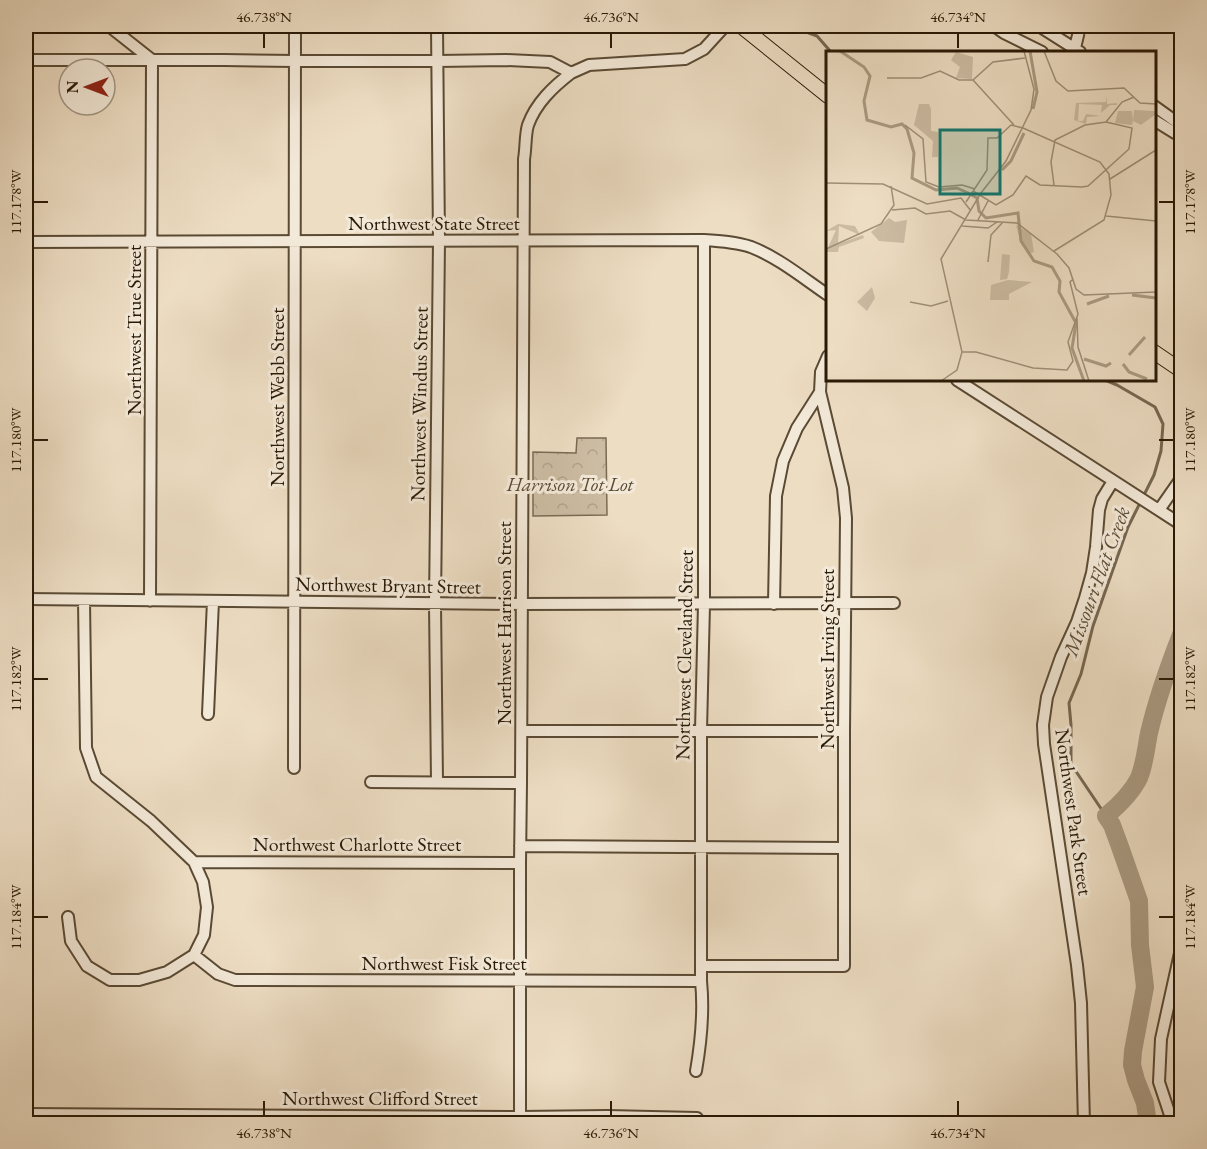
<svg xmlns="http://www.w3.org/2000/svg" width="1207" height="1149" viewBox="0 0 1207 1149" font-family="'EB Garamond',serif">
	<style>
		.park { fill: url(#park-crowns); stroke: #7a6a54; stroke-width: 1.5 }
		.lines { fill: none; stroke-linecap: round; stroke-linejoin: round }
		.stream { stroke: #766650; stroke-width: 3 }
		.river { stroke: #aa9a82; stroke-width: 18 }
		.minor-casing { stroke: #5a4a34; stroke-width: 14 }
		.major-casing { stroke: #291905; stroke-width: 16 }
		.minor { stroke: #f3e9d8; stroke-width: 10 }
		.major { stroke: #edddc3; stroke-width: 14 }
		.ticks { fill: none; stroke: #291905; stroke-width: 2 }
		.labels { text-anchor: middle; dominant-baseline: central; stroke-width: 6; stroke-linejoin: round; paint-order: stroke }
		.street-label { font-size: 20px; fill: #291905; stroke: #f3e9d8 }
		.park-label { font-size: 20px; font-style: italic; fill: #5a4a34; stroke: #f3e9d8 }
		.water-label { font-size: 21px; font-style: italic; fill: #5d4d37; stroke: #f3e9d8 }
		.inset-river { fill: none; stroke: #aa9a82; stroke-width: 3 }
		.inset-road { fill: none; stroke: #9f8f77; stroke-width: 1.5 }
		.view { fill: #0f766e; fill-opacity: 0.15; stroke: #0f766e; stroke-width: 3 }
		.inset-edge { fill: none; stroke: #291905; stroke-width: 3 }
		.neatline { fill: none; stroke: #291905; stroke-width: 2 }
		.ticks-label { font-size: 15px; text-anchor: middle; fill: #291905 }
	</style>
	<defs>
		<pattern id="park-crowns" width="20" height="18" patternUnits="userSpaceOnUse" patternTransform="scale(1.5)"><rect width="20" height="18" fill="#ccbca3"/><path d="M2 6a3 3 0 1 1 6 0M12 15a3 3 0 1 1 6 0" fill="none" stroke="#afa18b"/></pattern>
	</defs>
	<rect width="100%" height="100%" fill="#edddc3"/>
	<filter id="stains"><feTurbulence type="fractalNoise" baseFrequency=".00333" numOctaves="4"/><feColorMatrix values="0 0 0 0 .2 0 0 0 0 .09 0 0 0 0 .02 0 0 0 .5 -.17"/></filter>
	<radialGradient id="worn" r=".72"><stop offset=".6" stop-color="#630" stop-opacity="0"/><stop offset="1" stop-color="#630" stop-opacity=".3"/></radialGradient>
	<path class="park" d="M 577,438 L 606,438 L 607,515 L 533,516 L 533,452 L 576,453 Z"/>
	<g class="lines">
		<path class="stream" d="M 797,26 L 801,30 L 817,36 L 831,52
			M 1105,380 L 1117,385 L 1155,407 L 1163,424 L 1161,451 L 1154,475 L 1128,527 L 1093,626 L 1081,674 L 1069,703 L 1071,725 L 1071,764 L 1106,816"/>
		<path class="river" d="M 1148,1124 L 1145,1103 L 1136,1080 L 1132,1065 L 1133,1051 L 1145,987 L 1140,945 L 1139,901 L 1119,844 L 1112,825 L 1106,816 C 1118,806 1132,792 1139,778 C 1145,763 1146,748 1149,733 C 1157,699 1169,665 1182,632"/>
		<defs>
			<path id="minor" d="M 109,26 L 152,60 L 150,601
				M 994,26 L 1004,33 L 1042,52
				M 1039,26 L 1080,52
				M 1075,48 L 1079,31 L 1083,26
				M 26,60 L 224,60 L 295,61 L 438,61 L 506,60 L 550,62 L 571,73 L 589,65 L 685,59 L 704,49 L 725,26
				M 1154,106 L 1182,126
				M 1154,120 L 1175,133 L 1182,135
				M 26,242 L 704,240 C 720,241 736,242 751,247 C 779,258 803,278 828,295
				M 957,380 L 1182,525
				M 1159,510 L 1182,477
				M 26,599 L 521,604 L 894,603
				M 774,604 L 776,496 L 783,461 L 797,428 L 820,392
				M 208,714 L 213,601
				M 522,731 L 844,731
				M 294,768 L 295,26
				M 371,782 L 521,783
				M 437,782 L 435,604 L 439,241 L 437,26
				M 520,846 L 844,848
				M 194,862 L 520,863
				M 68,917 L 71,941 L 87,966 L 110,980 L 139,980 L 167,972 L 194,955 L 204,935 L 207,907 L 203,882 L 194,862 L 151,821 L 96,777 L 86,748 L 84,600
				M 194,955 L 218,974 L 235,980 L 701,981
				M 701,966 L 844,966 L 844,731 L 846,518 L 843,488 L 820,392 L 821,372 L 828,356
				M 696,1071 C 701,1042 704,1010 701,981 L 701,730 L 704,605 L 704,240
				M 26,1114 L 520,1117 L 607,1116 L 697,1118 L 697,1124
				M 520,1117 L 520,863 L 521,783 L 524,159 C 526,148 525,135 528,125 C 536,103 553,87 571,73
				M 1084,1124 L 1081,1003 L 1077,965 L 1044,744 L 1043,725 L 1047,697 L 1061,657 L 1077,622 L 1085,598 L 1092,573 L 1096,547 L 1099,510 L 1102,499 L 1113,481
				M 1173,1124 L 1159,1082 L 1161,1039 L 1182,944"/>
			<path id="major" d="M 741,26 L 828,96
				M 1154,352 L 1182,371"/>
		</defs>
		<use href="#minor" class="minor-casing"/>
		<use href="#major" class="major-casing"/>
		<use href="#minor" class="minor"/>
		<use href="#major" class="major"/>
	</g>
	<path class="ticks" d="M 264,33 L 264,48M 611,33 L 611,48M 958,33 L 958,48M 33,202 L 48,202M 1159,202 L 1174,202M 33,440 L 48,440M 1159,440 L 1174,440M 33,679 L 48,679M 1159,679 L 1174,679M 33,917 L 48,917M 1159,917 L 1174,917M 264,1101 L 264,1116M 611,1101 L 611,1116M 958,1101 L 958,1116"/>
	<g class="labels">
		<g class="street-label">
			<text x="434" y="223">Northwest State Street</text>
			<text transform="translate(134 330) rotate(-90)">Northwest True Street</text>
			<text transform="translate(277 397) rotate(-90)">Northwest Webb Street</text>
			<text transform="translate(419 404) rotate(-89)">Northwest Windus Street</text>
			<text transform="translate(388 585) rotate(1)">Northwest Bryant Street</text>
			<text transform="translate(504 623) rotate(-90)">Northwest Harrison Street</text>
			<text transform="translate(684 655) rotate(-89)">Northwest Cleveland Street</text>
			<text transform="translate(827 659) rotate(-90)">Northwest Irving Street</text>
			<text transform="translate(1074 812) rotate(82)">Northwest Park Street</text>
			<text x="357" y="844">Northwest Charlotte Street</text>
			<text x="444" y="963">Northwest Fisk Street</text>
			<text x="380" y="1098">Northwest Clifford Street</text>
		</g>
		<g class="park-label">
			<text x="570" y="484">Harrison Tot Lot</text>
		</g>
		<g class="water-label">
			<text transform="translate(1096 581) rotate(-70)">Missouri Flat Creek</text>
		</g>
	</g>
	<g transform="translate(826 51)">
		<rect width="330" height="330" fill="#edddc3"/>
		<path d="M 281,45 L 281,53 L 291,52 L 291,54 L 284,54 L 275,62 L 276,54 L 253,53 L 252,70 L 257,70 L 260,63 L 275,65 L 261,66 L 260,73 L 248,69 L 250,52 L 280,51 ZM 12,173 L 29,175 L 34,184 L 13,175 L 12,193 L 37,184 L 38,187 L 13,196 L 12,201 L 0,201 L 10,179 L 0,180 Z" fill="#ccbca3"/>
		<path d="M 130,1 L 147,6 L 146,28 L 130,27 L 134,16 L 125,9 ZM 93,53 L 103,53 L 105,58 L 105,80 L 112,81 L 112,106 L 106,106 L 107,90 L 88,74 ZM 308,59 L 328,60 L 330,63 L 315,74 L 307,70 L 306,74 L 289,72 L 292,60 L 306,60 L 307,70 ZM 63,167 L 69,171 L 81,169 L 78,192 L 53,190 L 45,181 ZM 190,174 L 205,183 L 208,201 L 203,203 L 195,192 ZM 176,203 L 184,204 L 183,221 L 181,228 L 174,229 ZM 182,229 L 206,231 L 183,243 L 183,249 L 164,249 L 165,234 ZM 46,236 L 49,247 L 41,260 L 31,251 Z" fill="#ccbca3"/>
		<path class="inset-river" d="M 14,0 L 38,16 L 44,25 L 38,50 L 41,69 L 65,76 L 76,73 L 81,78 L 88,102 L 86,127 L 110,139 L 131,137 L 142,142 L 151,147 L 153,160 L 160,167 L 192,162 L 195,190 L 208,210 L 226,216 L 234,230 L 233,241 L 250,272 L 246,297 L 258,330M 204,0 L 211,41 L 207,58M 176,119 L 185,110 L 198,82M 306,244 L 330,247M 261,253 L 283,245M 303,304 L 319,286M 258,308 L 280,315 L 285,312M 297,313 L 303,321 L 321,328"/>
		<path class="inset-road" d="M 218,0 L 230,30 L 242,40 L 298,37 L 314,52 L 330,53M 61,27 L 95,27 L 114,20 L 133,29 L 147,29M 147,29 L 188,74M 147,29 L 167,11 L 199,7M 280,71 L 296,51 L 308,46M 79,74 L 97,88 L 100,131 L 113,136 L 136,134 L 149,138M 197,77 L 274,111 L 283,123 L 285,144 L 278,169 L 228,200M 284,128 L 330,99M 0,132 L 57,133 L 101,153 L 135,147 L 145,160M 147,140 L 170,154 L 187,144 L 200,125 L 214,134 L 256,136 L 262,135 L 303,98 L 306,77 L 280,71 L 259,74 L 229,89 L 225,111 L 228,134M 140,151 L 161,119 L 162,87 L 171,87 L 185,74 L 197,77M 66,159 L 89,157 L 100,163 L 124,160 L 140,169M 280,165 L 330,170M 140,169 L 191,172 L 231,203 L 243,217 L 250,238 L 258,244 L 330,241M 152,169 L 162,150M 136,175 L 162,177 L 171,171M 0,198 L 55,173 L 68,154 L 65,135M 162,211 L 165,184 L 177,171M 84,251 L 105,255 L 122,250M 251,267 L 252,296 L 263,330M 136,301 L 150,301 L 207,317 L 241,319 L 247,310 L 242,291 L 252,263 L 244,231 L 247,228M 51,330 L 89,330M 115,330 L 131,319 L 136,301 L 115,208 L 155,142 L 180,110 L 205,59 L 208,38 L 198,0"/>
		<path class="view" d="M 114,79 L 174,79 L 174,143 L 114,143 Z"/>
		<rect width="330" height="330" class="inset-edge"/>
	</g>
	<rect width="1207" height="1149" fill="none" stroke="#edddc3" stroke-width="66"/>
	<g transform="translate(87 87) rotate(270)"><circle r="28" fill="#f3e9d8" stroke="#a29684" stroke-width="1.5"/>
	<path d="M0-4.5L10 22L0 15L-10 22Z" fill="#8f2418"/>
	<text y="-9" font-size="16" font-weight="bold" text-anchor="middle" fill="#291905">N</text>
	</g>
	<rect x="33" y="33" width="1141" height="1083" class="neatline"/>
	<g class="ticks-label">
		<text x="264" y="22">46.738°N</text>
		<text x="611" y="22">46.736°N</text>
		<text x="958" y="22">46.734°N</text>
		<text transform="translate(1190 202) rotate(-90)" y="5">117.178°W</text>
		<text transform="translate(16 202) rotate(-90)" y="5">117.178°W</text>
		<text transform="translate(1190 440) rotate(-90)" y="5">117.180°W</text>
		<text transform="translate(16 440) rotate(-90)" y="5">117.180°W</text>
		<text transform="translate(1190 679) rotate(-90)" y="5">117.182°W</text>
		<text transform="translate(16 679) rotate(-90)" y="5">117.182°W</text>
		<text transform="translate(1190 917) rotate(-90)" y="5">117.184°W</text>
		<text transform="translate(16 917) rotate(-90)" y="5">117.184°W</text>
		<text x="264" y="1138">46.738°N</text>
		<text x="611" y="1138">46.736°N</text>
		<text x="958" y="1138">46.734°N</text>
	</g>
	<rect width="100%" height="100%" filter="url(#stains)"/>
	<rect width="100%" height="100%" fill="url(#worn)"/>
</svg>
